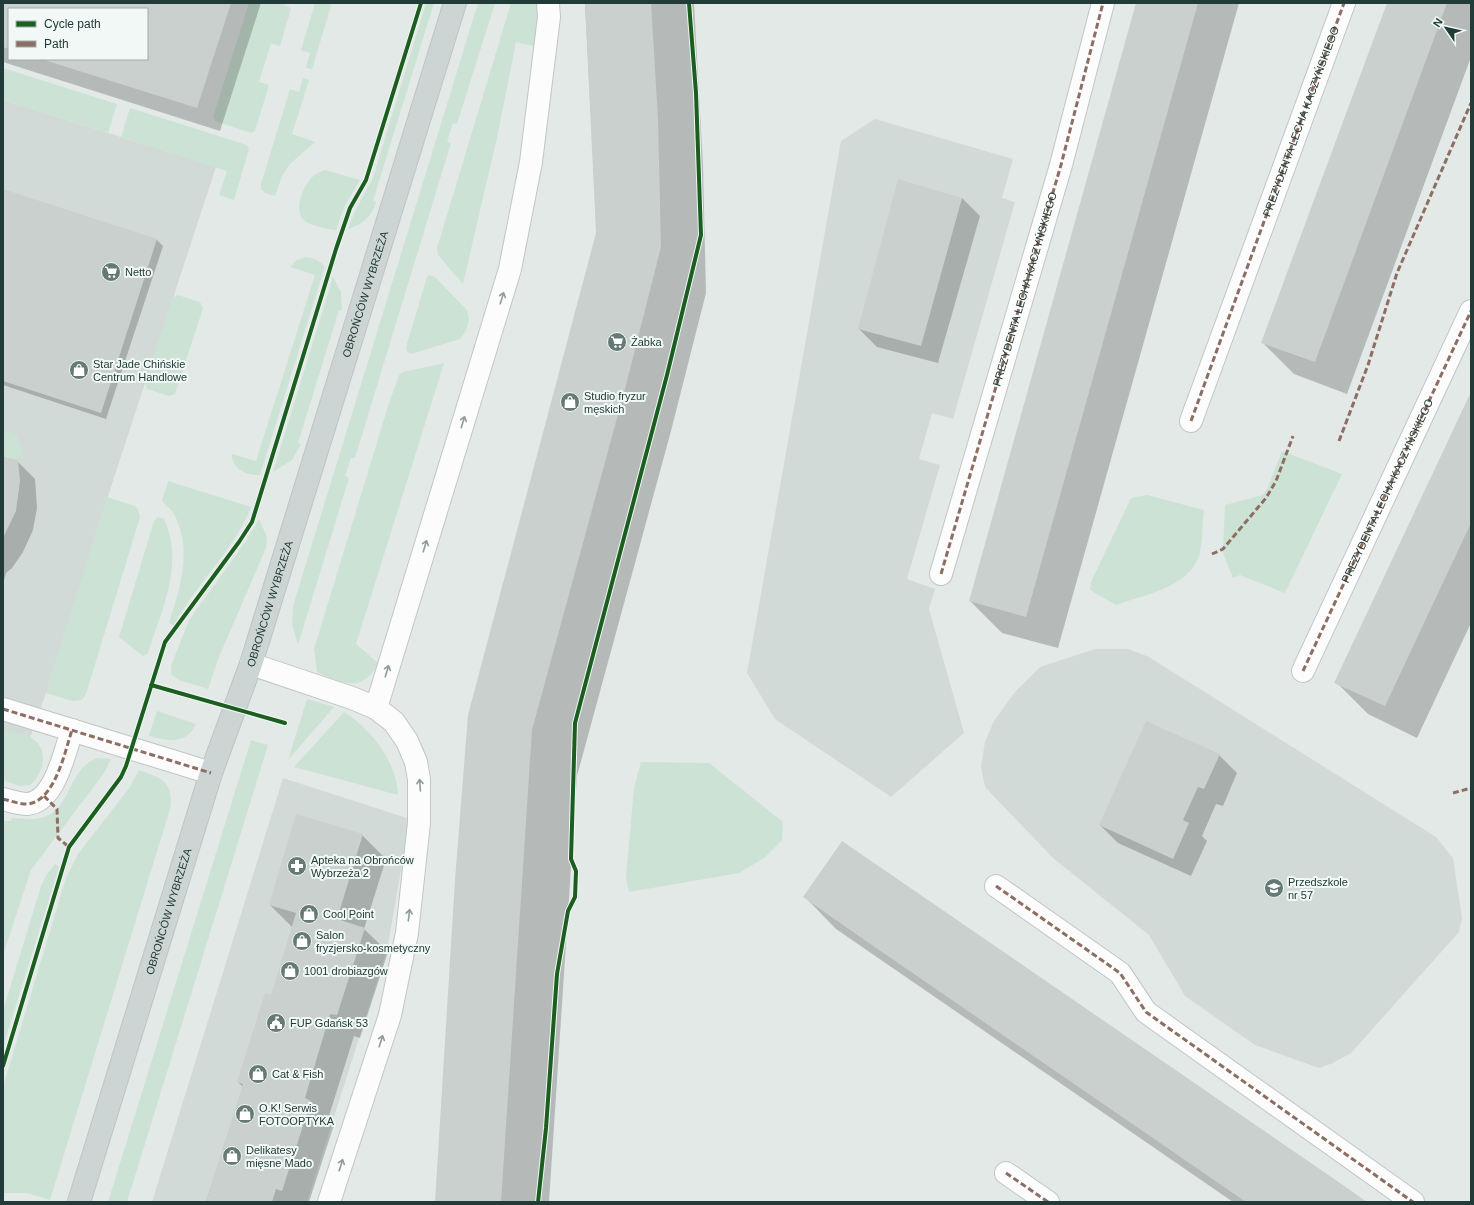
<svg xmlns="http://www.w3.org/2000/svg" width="1474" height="1205" viewBox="0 0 1474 1205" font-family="Arial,sans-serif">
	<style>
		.built { fill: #d1dad7 }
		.green { fill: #cce2d5 }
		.shadow { fill: #0003; fill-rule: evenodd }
		.building { fill: #cad0ce }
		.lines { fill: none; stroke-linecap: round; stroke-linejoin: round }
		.minor-casing { stroke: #c0c6c4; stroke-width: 24 }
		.major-casing { stroke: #bcc5c3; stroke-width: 24 }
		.minor { stroke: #fbfcfb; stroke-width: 22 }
		.major { stroke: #cdd5d4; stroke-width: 22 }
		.quiet { stroke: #8d6e63; stroke-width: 3; stroke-dasharray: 6 3; stroke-linecap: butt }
		.cycleway-casing { stroke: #f1f8f5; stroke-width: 6 }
		.cycleway { stroke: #1b5e20; stroke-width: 4 }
		.oneway { stroke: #8e9c9a }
		.labels { text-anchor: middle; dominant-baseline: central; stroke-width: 4; stroke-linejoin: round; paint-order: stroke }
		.street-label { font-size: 11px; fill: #213c38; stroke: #f1f8f5 }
		.poi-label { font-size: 11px; fill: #213c38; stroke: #f1f8f5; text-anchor: start }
	</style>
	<rect width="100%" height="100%" fill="#e3e9e7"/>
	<path class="built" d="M 3,100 L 216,167 L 111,487 L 46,693 L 30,738 L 3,729 Z
		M 875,119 L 1013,159 L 1002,198 L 1015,202 L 953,419 L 932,413 L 919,459 L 940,465 L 907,579 L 935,589 L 929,609 L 964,733 L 891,797 L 775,719 L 747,673 L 841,141 Z
		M 1095,649 L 1128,649 L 1149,657 L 1436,837 L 1453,858 L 1462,918 L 1459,932 L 1351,1053 L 1333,1063 L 1319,1068 L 1255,1045 L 1185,996 L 1149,935 L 1053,858 L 985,787 L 981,767 L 985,742 L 994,721 L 1015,692 L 1040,667 Z
		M 283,778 L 410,819 L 387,950 L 307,1202 L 152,1202 Z"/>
	<path class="green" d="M 249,3 C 261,3 284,0 291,9 L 280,46 L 271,43 L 259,82 L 269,85 L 255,131 L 251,133 L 215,121 L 213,117 Z
		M 315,3 L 332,3 L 312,69 L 306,68 L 310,53 L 301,50 Z
		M 426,3 L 434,3 L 373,201 L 376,202 C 372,216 362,225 348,229 L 355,211 L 373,178 Z
		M 478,3 L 495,3 L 457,124 L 453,123 L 447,142 L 451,143 L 355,458 L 351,458 L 345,476 L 349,478 L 298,645 L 292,624 L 293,606 Z
		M 511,3 L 538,3 L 540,16 L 537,47 L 516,42 L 498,133 L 463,284 L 438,255 L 437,248 Z
		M 3,68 L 117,104 L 108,133 L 3,100 Z
		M 303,78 L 309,80 L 292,134 L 315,142 L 290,164 L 282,176 L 275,196 L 265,193 L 261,189 L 261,184 L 290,89 L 299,92 Z
		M 130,108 L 247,145 L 249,149 L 234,200 L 219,195 L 227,171 L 121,137 Z
		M 325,170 L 360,180 L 345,205 L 336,230 C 330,230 325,228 320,227 C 314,225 307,224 303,219 C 293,208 305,181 316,174 C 319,172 322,171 325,170 Z
		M 306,257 L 315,259 L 325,266 L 260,475 C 248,476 231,469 232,454 L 256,461 L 315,275 L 290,267 L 297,260 Z
		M 429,275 L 434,276 L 467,310 L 469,319 L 466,331 L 460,339 L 411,354 L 407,352 L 406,347 L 427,277 Z
		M 333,277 L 341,292 L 342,311 L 339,310 L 298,443 L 301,444 L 292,460 L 273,472 Z
		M 178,295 L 200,302 L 203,308 L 175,394 L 169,396 L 147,389 L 145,383 L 172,298 Z
		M 444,363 L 356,644 L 378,663 C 364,693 341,684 317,672 L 314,649 L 389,403 L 399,375 L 403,372 Z
		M 3,430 L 16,434 L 22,450 L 18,460 L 3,457 Z
		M 1282,451 L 1342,474 L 1285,593 L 1240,575 L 1233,578 L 1223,553 L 1225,505 L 1263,495 L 1268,487 Z
		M 168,481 L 251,507 C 235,549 196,584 174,625 L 169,623 C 180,587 193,551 174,514 C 171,508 165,506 162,500 Z
		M 1147,495 L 1204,510 C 1202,523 1203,544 1199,556 C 1188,588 1143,595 1116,605 L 1090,590 L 1091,582 L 1131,498 Z
		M 107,497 L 135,506 L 138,509 L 140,517 L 86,694 L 82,700 L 72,701 L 46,693 Z
		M 158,517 L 164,519 C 185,563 161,611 148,653 L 143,656 L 119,637 L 154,521 Z
		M 259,519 L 267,537 L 266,548 L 218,659 L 208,689 L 179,680 L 171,674 L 171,666 L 189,620 L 246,541 Z
		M 307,699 L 334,707 L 288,760 Z
		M 157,711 L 196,724 C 186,745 168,741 149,736 Z
		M 344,712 C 371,729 397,762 398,795 L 294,767 Z
		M 3,729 C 12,732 25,733 33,739 C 50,751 43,774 30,785 L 20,786 L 3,780 Z
		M 251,740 L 268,745 L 127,1202 L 108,1202 Z
		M 97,758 L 111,759 L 104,773 L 31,870 L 3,955 L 3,821 L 11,821 L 12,818 C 21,818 31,820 40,818 C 72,812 66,770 97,758 Z
		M 641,762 L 709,763 L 783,822 L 782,840 L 764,858 L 739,873 L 629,892 L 626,877 L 634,788 Z
		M 139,770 C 162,778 174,782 170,809 L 50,1200 L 27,1193 L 3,1193 L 3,1087 L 66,878 L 78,854 L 130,787 Z
		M 55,864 L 59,867 L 3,1047 L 3,1011 L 41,886 L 47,874 Z"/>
	<path class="shadow" d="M 3,3 L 261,3 L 220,131 L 3,62 ZM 9,9 L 147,9 L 147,59 L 9,59 Z
		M 585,3 L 694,3 L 703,165 L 706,293 L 671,431 L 577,776 L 549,1202 L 436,1202 L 597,233 Z
		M 1137,3 L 1239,3 L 1058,648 L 1002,633 L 970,601 Z
		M 1388,3 L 1471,3 L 1471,57 L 1347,394 L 1294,374 L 1262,342 Z
		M 3,190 L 157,240 L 163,246 L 106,419 L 3,385 Z
		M 962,198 L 980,216 L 938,363 L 877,347 L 859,329 Z
		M 1471,393 L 1471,623 L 1417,738 L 1368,714 L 1336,682 Z
		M 3,457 L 17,461 L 35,479 L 37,508 L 33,530 L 23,552 L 12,568 L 6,573 L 3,583 Z
		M 1219,755 L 1237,773 L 1223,806 L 1216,804 L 1202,836 L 1207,841 L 1191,876 L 1118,843 L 1100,825 Z
		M 362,835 L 386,859 L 364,929 L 388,952 L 360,1038 L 354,1036 L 328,1119 L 334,1125 L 309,1202 L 206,1202 L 243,1087 L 238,1082 L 272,996 L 293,928 L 270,905 Z
		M 805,897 L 1365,1202 L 1233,1202 L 836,929 Z"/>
	<path class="building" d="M 3,3 L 231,3 L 197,108 L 41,59 L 147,59 L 147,9 L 9,9 L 9,49 L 3,47 Z
		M 585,3 L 651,3 L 658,119 L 661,247 L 626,385 L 532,730 L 501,1202 L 435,1202 L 455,880 L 468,715 L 596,233 Z
		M 1136,3 L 1198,3 L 1026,617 L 969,601 Z
		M 1387,3 L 1447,3 L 1315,362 L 1261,343 Z
		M 898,179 L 962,198 L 921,346 L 858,329 Z
		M 3,189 L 157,239 L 101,413 L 3,381 Z
		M 1471,392 L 1471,523 L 1385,706 L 1334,683 Z
		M 3,457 L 18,460 L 20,481 L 16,511 L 3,538 Z
		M 1146,721 L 1220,754 L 1204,789 L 1198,787 L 1183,820 L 1189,823 L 1173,859 L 1099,825 Z
		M 296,814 L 363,834 L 337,919 L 365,928 L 337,1015 L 330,1014 L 305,1098 L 311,1101 L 282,1191 L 276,1189 L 272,1202 L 206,1202 L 243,1084 L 237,1082 L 265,993 L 271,995 L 296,913 L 269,905 Z
		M 842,841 L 1343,1185 L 1367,1202 L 1246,1202 L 866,941 L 803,897 Z"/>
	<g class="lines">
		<defs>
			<g id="minor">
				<path d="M 1191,421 L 1344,3"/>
				<path id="s1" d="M 941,574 L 1061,165 L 1103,3"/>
				<path d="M 251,664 L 352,698 L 376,708 L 394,722 L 407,741 L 416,762 L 419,779 L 419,823 L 407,933 L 390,1015 L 329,1202"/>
				<path d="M 1303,671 L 1471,311"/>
				<path d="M 376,708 L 510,269 L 531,162 L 549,17 L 548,3"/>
				<path d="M 3,709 L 211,773"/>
				<path d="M 3,799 C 11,801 19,804 27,804 C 55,802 65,751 72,730"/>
				<path d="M 996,886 L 1120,973 L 1146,1012 L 1413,1202"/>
				<path d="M 1006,1173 L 1048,1202"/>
			</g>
			<g id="major">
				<path id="s2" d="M 79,1202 L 211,773 L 251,664 L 455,3"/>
			</g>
		</defs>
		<use href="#minor" class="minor-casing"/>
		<use href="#major" class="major-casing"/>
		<use href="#minor" class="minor"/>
		<use href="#major" class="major"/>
		<g class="quiet">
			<path id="s3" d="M 1191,421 L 1344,3"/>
			<path d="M 1339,441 L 1368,365 L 1397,273 L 1471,103"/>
			<path d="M 1212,554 L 1223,549 L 1266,498 L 1276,481 L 1293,436"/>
			<path d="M 941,574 L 1061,165 L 1103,3"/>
			<path id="s4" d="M 1303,671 L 1471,311"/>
			<path d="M 3,709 L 211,773"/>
			<path d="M 1453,793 L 1471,788"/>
			<path d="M 44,796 L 57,809 L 58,838 L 69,847 L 71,844"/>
			<path d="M 3,799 C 11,801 19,804 27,804 C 55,802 65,751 72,730"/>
			<path d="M 996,886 L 1120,973 L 1146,1012 L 1413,1202"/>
			<path d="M 1006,1173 L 1048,1202"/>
		</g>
		<defs>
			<path id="cycleway" d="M 151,685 L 285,723
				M 3,1066 L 69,847 L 121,777 L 126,766 L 165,642 L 239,542 L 252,522 L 336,249 L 350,208 L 366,180 L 421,3
				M 538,1202 L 546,1128 L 557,974 L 568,911 L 575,897 L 576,871 L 571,859 L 575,723 L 667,375 L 701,235 L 696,93 L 689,3"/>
		</defs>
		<use href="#cycleway" class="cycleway-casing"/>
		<use href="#cycleway" class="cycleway"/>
	</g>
	<defs><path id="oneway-shaft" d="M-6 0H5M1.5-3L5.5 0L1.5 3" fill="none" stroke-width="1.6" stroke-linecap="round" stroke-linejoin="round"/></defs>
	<g class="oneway">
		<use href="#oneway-shaft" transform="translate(502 298) rotate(-73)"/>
		<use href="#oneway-shaft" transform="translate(463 422) rotate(-73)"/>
		<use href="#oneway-shaft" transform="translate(425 546) rotate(-73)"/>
		<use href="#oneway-shaft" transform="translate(387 671) rotate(-73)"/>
		<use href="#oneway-shaft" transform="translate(420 785) rotate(-94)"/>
		<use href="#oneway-shaft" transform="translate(409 915) rotate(-83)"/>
		<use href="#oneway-shaft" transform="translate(381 1041) rotate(-72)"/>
		<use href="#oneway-shaft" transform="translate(341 1165) rotate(-72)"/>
	</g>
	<defs>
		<symbol id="supermarket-disc" viewBox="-11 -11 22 22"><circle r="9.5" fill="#657975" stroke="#f1f8f5"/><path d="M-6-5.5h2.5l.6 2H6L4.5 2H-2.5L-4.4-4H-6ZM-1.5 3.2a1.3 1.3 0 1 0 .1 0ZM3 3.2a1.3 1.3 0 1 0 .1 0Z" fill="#fff"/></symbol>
		<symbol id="shop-disc" viewBox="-11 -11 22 22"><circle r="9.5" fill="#657975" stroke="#f1f8f5"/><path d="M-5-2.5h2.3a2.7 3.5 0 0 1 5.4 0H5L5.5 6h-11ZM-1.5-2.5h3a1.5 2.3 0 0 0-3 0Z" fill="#fff"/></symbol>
		<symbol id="pharmacy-disc" viewBox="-11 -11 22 22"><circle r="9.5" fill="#657975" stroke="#f1f8f5"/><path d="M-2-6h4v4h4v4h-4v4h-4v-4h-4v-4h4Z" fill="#fff"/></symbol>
		<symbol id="school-disc" viewBox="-11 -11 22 22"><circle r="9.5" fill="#657975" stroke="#f1f8f5"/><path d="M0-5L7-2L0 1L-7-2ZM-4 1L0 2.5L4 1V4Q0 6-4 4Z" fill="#fff"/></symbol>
		<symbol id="civic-disc" viewBox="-11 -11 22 22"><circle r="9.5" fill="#657975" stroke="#f1f8f5"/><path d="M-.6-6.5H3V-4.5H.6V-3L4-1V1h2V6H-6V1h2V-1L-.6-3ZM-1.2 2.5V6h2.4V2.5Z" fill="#fff"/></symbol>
	</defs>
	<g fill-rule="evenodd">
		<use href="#supermarket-disc" x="100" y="261" width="22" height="22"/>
		<use href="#supermarket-disc" x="606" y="331" width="22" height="22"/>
		<use href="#shop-disc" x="68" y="359" width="22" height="22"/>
		<use href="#shop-disc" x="559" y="391" width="22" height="22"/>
		<use href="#pharmacy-disc" x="286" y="855" width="22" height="22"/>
		<use href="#school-disc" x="1263" y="877" width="22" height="22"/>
		<use href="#shop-disc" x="298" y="903" width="22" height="22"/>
		<use href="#shop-disc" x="291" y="930" width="22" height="22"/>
		<use href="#shop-disc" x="279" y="960" width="22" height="22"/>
		<use href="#civic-disc" x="265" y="1012" width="22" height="22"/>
		<use href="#shop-disc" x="247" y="1063" width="22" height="22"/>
		<use href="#shop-disc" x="234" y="1103" width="22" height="22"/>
		<use href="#shop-disc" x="221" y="1145" width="22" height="22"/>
	</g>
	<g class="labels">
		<g class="street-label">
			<text stroke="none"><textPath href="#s3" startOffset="319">PREZYDENTA LECHA KACZYŃSKIEGO</textPath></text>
			<text stroke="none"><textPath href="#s1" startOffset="297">PREZYDENTA LECHA KACZYŃSKIEGO</textPath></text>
			<text stroke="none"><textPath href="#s2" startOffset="952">OBROŃCÓW WYBRZEŻA</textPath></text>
			<text stroke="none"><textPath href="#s4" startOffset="199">PREZYDENTA LECHA KACZYŃSKIEGO</textPath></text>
			<text stroke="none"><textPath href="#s2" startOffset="628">OBROŃCÓW WYBRZEŻA</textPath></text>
			<text stroke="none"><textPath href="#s2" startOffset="304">OBROŃCÓW WYBRZEŻA</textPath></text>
		</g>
		<g class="poi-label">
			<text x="125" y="272">Netto</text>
			<text x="631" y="342">Żabka</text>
			<text x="93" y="364">Star Jade Chińskie<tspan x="93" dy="13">Centrum Handlowe</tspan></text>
			<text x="584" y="396">Studio fryzur<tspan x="584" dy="13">męskich</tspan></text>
			<text x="311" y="860">Apteka na Obrońców<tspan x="311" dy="13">Wybrzeża 2</tspan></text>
			<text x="1288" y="882">Przedszkole<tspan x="1288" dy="13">nr 57</tspan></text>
			<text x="323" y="914">Cool Point</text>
			<text x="316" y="935">Salon<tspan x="316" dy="13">fryzjersko-kosmetyczny</tspan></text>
			<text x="304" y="971">1001 drobiazgów</text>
			<text x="290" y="1023">FUP Gdańsk 53</text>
			<text x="272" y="1074">Cat &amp; Fish</text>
			<text x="259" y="1108">O.K! Serwis<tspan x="259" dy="13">FOTOOPTYKA</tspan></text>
			<text x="246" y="1150">Delikatesy<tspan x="246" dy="13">mięsne Mado</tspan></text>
		</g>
	</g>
	<rect width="1474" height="1205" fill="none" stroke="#213c38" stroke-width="8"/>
	<rect x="8" y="8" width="140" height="52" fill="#f1f8f5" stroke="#9eada9"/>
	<rect x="16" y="21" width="20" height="6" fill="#1b5e20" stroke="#9eada9"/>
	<text x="44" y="28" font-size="12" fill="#213c38">Cycle path</text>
	<rect x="16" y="41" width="20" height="6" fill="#8d6e63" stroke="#9eada9"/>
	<text x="44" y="48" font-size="12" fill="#213c38">Path</text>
	<g transform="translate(1446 28) rotate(304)" stroke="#f1f8f5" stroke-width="3" paint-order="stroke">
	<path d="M0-3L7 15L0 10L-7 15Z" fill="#213c38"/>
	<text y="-6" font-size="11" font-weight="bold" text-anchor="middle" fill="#213c38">N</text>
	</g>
</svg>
